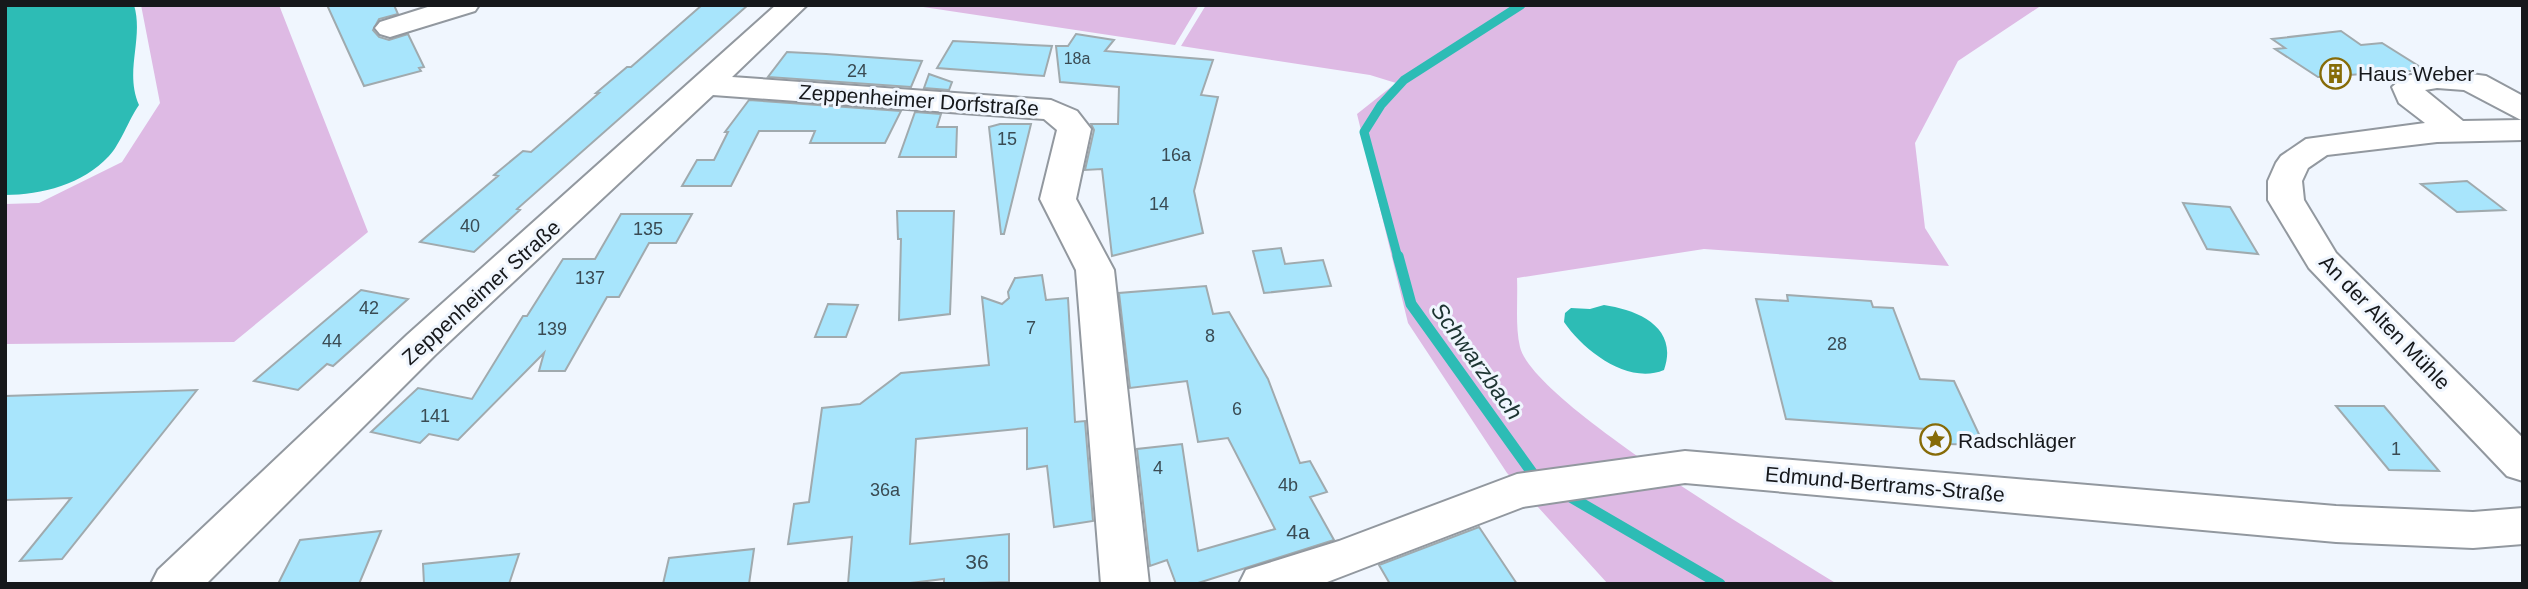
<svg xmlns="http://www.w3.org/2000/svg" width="2528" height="589" viewBox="0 0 2528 589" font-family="Helvetica,sans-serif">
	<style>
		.green { fill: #debae4 }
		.water { fill: #2dbcb5 }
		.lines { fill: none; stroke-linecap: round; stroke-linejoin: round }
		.stream-far1 { stroke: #2dbcb5; stroke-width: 9 }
		.stream { stroke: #2dbcb5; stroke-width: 11 }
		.building { fill: #a8e5fc; stroke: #a0aaae; stroke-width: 2 }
		.minor-casing { stroke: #92989f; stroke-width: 4 }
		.minor { fill: #fff; fill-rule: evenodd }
		.labels { text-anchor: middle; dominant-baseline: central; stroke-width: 6; stroke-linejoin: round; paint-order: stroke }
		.far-number-label { font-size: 16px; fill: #3a4b53 }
		.number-label { font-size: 18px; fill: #3a4b53 }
		.poi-label { font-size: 21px; fill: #16181b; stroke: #f0f6fe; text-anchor: start }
		.street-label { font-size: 21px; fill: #16181b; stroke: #f0f6fe }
		.near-number-label { font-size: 21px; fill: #3a4b53 }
		.water-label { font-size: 23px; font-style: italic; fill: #1d3432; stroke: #f0f6fe }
	</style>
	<rect width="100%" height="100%" fill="#f0f6fe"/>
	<path class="green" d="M 141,5 L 279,5 L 368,232 L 234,342 L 5,344 L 5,204 L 39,203 L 122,162 L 160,103 Z
		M 910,5 L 1199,5 L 1175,45 Z
		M 1206,5 L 2042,5 L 1958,61 L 1915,143 L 1925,228 L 1949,266 L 1704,249 L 1517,278 C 1518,300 1515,326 1520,347 C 1534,404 1779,547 1837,584 L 1608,584 L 1507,473 L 1408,323 L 1357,114 L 1396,83 L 1370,75 L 1181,46 Z"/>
	<path class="water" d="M 5,5 L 134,5 C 144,39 124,71 139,105 C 129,119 120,145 109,156 C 83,184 42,195 5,195 Z
		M 1604,305 C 1638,310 1679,327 1664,370 C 1628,385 1584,351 1564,322 L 1565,313 L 1571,308 L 1590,309 Z"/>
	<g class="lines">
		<path class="stream-far1" d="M 1398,258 L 1364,132 L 1381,105 L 1404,80 L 1521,5"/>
		<path class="stream" d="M 1398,256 L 1411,304 L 1533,474 L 1542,480
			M 1562,492 L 1720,584"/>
	</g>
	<path class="building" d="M 327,5 L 394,5 L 398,14 L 379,19 L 373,30 L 379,37 L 389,40 L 408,34 L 424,67 L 419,68 L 421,71 L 364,86 Z
		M 702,5 L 748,5 L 517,209 L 520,210 L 474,252 L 420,242 L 498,176 L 494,175 L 523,151 L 531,152 L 599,93 L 596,93 L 627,67 L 631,67 Z
		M 2341,31 L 2361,45 L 2382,43 L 2425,70 L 2318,77 L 2275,49 L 2285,48 L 2272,39 Z
		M 1076,34 L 1114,40 L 1105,51 L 1213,60 L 1201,95 L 1218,97 L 1194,191 L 1203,233 L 1112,256 L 1102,169 L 1085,170 L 1094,130 L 1091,124 L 1118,124 L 1119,87 L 1060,82 L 1056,46 L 1068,46 Z
		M 953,41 L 1031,45 L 1052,46 L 1044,76 L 937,68 Z
		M 787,52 L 826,54 L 922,61 L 911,87 L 768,77 Z
		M 929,74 L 952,82 L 949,90 L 924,88 Z
		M 749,100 L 901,111 L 885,143 L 810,143 L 815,131 L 759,131 L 731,186 L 682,186 L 697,160 L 714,160 L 728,132 L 725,132 Z
		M 915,112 L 941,114 L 937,127 L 957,127 L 956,157 L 899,157 Z
		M 1000,124 L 1031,124 L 1004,234 L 1001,234 L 989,127 Z
		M 2467,181 L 2505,210 L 2457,212 L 2421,184 Z
		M 2183,203 L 2230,207 L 2258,254 L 2207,249 Z
		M 897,211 L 954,211 L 950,314 L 899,320 L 901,239 L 898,239 Z
		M 621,214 L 692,214 L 676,243 L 649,243 L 619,297 L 607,297 L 565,371 L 539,371 L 544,353 L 458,440 L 429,434 L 420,443 L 371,432 L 418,388 L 472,399 L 523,316 L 527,316 L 563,259 L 595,259 Z
		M 1281,248 L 1285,264 L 1323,260 L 1331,286 L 1264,293 L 1253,251 Z
		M 1042,275 L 1046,300 L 1068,298 L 1075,422 L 1085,421 L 1093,521 L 1054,527 L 1047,466 L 1027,469 L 1027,428 L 916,439 L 910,544 L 1009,534 L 1009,582 L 944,584 L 944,579 L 902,584 L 848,584 L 852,537 L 788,544 L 794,504 L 809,502 L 822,408 L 860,404 L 901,373 L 989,365 L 982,297 L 1002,304 L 1009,298 L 1008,292 L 1015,278 Z
		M 1206,286 L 1213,314 L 1229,312 L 1268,379 L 1300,463 L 1310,461 L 1327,492 L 1310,497 L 1334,540 L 1195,584 L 1176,584 L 1167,560 L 1150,566 L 1137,449 L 1182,444 L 1198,551 L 1275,529 L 1228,438 L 1198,442 L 1187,381 L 1130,388 L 1119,293 Z
		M 361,290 L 408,299 L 333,366 L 327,364 L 298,390 L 254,381 Z
		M 1787,295 L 1871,301 L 1873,307 L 1893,308 L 1920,379 L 1954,381 L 1984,445 L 1947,444 L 1940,430 L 1786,419 L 1756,299 L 1788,301 Z
		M 828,304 L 858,305 L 846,337 L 815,337 Z
		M 197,390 L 62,559 L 20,561 L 71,498 L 5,500 L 5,396 Z
		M 2336,406 L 2384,406 L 2439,471 L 2389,470 Z
		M 1479,527 L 1517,584 L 1390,584 L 1379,565 Z
		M 381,531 L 359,584 L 278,584 L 300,540 Z
		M 754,549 L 749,584 L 663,584 L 669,558 Z
		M 519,554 L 509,584 L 424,584 L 423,564 Z"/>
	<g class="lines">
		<defs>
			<path id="minor" d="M 434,5 L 479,5 L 475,11 L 390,37 L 380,34 L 375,28 L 380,22 Z
				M 776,5 L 807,5 L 732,77 L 1051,100 L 1077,111 L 1091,129 L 1076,199 L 1114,270 L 1149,584 L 1101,584 L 1076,270 L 1040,199 L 1057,130 L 1044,119 L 713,95 L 435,355 L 206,584 L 151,584 L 158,570 L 407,335 Z
				M 2441,70 L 2486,76 L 2523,96 L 2523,140 L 2437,142 L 2327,155 L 2308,168 L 2302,181 L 2304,200 L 2336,253 L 2523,438 L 2523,481 L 2507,476 L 2309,268 L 2268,200 L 2268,181 L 2276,163 L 2281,156 L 2306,139 L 2425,123 L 2399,103 L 2392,87 L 2405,76 ZM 2437,88 L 2464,90 L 2521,120 L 2463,121 L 2425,90 Z
				M 1685,451 L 2336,506 L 2473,512 L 2523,508 L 2523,544 L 2473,548 L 2336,542 L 1685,483 L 1523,507 L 1322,584 L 1239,584 L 1246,570 L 1339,541 L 1517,474 Z"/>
		</defs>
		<use href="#minor" class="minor-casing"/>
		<use href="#minor" class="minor"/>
	</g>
	<defs>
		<symbol id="building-ring" viewBox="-11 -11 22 22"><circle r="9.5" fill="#f0f6fe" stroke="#866b08" stroke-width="1.5"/><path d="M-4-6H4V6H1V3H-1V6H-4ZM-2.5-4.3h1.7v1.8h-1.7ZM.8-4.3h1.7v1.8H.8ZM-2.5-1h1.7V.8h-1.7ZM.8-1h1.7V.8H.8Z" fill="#866b08"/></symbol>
		<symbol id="sight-ring" viewBox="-11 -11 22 22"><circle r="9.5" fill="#f0f6fe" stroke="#866b08" stroke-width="1.5"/><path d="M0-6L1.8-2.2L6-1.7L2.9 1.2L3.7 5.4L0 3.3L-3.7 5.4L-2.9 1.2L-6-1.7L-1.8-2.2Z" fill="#866b08"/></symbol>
	</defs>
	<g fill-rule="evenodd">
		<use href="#building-ring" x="2318" y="56" width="35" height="35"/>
		<use href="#sight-ring" x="1918" y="422" width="35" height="35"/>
	</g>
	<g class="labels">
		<g class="far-number-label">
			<text x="1077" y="58">18a</text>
		</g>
		<g class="number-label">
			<text x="857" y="71">24</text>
			<text x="1007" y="139">15</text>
			<text x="1176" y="155">16a</text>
			<text x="1159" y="204">14</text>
			<text x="470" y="226">40</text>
			<text x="648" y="229">135</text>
			<text x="590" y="278">137</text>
			<text x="369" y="308">42</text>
			<text x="1031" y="328">7</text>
			<text x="552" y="329">139</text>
			<text x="1210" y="336">8</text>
			<text x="332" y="341">44</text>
			<text x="1837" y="344">28</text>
			<text x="1237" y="409">6</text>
			<text x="435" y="416">141</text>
			<text x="2396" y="449">1</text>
			<text x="1158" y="468">4</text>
			<text x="1288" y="485">4b</text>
			<text x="885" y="490">36a</text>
		</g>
		<g class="poi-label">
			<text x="2358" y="73">Haus Weber</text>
			<text x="1958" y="440">Radschläger</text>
		</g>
		<g class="street-label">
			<text transform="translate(919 100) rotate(4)">Zeppenheimer Dorfstraße</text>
			<text transform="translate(481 292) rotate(-42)">Zeppenheimer Straße</text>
			<text transform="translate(2385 322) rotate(46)">An der Alten Mühle</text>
			<text transform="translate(1885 484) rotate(5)">Edmund-Bertrams-Straße</text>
		</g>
		<g class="near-number-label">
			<text x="1298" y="531">4a</text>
			<text x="977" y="561">36</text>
		</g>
		<g class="water-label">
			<text transform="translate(1477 361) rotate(54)">Schwarzbach</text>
		</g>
	</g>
	<rect width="2528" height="589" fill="none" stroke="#16181b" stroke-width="14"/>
</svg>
